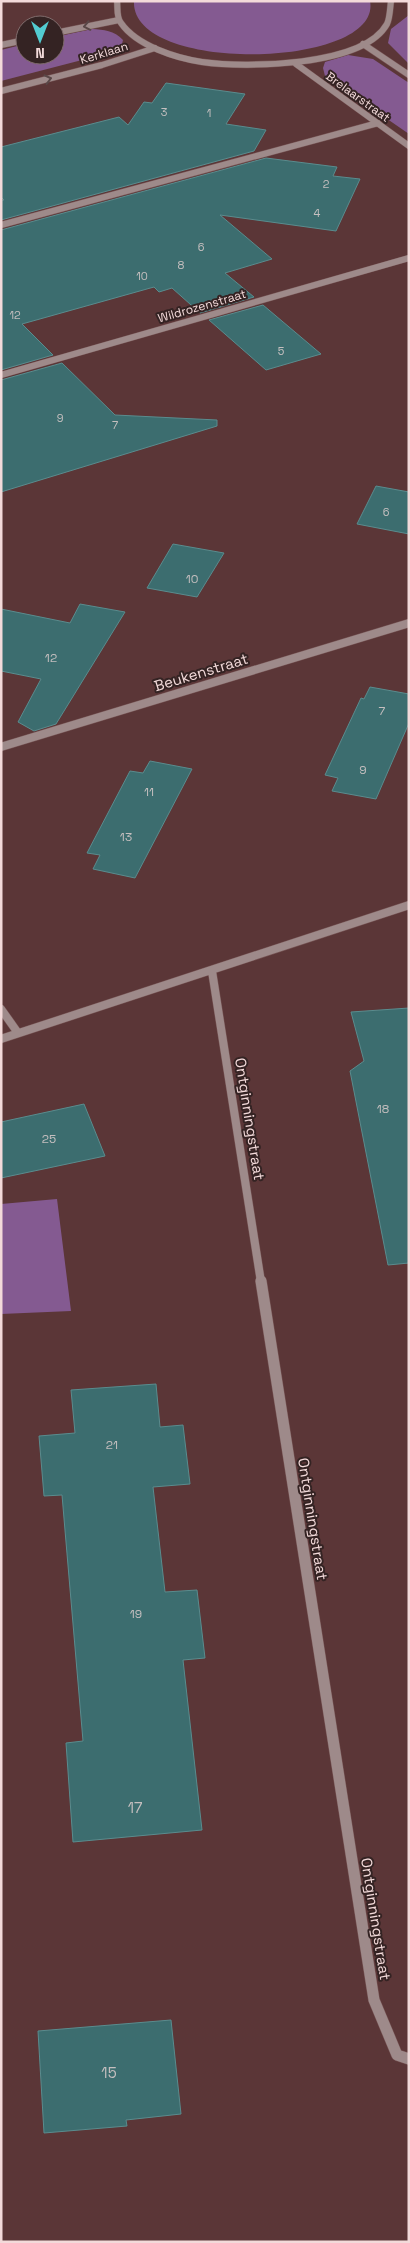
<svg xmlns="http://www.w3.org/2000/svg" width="410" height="2243" viewBox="0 0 410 2243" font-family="'Space Grotesk',sans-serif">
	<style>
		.green { fill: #845a91 }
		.building { fill: #3c6d6f; stroke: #5a8c8e }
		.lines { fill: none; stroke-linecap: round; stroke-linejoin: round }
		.minor-far2-casing { stroke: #765454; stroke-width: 7 }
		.minor-far1-casing { stroke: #765454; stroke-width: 9 }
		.minor-casing { stroke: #765454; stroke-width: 12 }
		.minor-far2 { stroke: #9e8a8a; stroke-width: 6 }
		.minor-far1 { stroke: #9e8a8a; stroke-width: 8 }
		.minor { stroke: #9e8a8a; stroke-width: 11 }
		.oneway { stroke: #594747 }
		.labels { text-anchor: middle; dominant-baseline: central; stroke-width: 4; stroke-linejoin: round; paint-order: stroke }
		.far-number-label { font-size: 11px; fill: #c5bfbf }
		.far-street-label { font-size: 12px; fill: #f3dada; stroke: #342323 }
		.number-label { font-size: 12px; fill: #c5bfbf }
		.street-label { font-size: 15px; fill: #f3dada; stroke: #342323 }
		.near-number-label { font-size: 15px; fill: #c5bfbf }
	</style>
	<rect width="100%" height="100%" fill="#5b3637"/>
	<path class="green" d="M 134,1 L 370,1 C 383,69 130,75 134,1 Z
		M 409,15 L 409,64 L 388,43 L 391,29 Z
		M 92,29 C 104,30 114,30 123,40 L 121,48 L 109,53 L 1,81 L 1,50 L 25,44 L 25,55 L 55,55 L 55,37 Z
		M 348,55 L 373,59 L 409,83 L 409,134 L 325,76 L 323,68 L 325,62 Z
		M 57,1199 L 71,1311 L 1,1314 L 1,1204 Z"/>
	<path class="building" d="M 166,83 L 245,94 L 226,124 L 266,130 L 254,151 L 1,220 L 1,200 L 4,200 L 1,197 L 1,147 L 119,117 L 128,125 L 144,102 L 152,103 Z
		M 266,158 L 337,167 L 333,176 L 360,179 L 336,231 L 220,215 L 272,259 L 225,273 L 254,297 L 200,313 L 172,288 L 159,292 L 154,287 L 22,324 L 53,355 L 1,370 L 1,230 Z
		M 263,305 L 321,354 L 266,370 L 209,320 Z
		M 62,363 L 115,415 L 217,420 L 217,426 L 1,492 L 1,380 Z
		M 376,486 L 409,492 L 409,534 L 357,524 Z
		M 173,544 L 224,553 L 197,597 L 147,588 Z
		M 80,604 L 125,612 L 56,724 L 34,731 L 18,722 L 41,679 L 1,671 L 1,609 L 70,623 Z
		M 370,687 L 409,694 L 409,723 L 376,799 L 332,791 L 338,778 L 325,775 L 361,698 L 364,699 Z
		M 150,761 L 192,769 L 135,878 L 93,869 L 100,855 L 87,853 L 130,771 L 143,773 Z
		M 409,1008 L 409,1263 L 388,1265 L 350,1071 L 364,1061 L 351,1012 Z
		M 84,1104 L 105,1156 L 1,1178 L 1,1122 Z
		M 156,1384 L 160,1427 L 183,1425 L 190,1484 L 153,1487 L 165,1592 L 197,1590 L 205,1658 L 183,1660 L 202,1830 L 73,1842 L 66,1743 L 83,1741 L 62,1495 L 44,1496 L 39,1436 L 75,1433 L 71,1390 Z
		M 171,2020 L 181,2114 L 126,2120 L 127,2126 L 44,2133 L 38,2031 Z"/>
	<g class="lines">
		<defs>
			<path id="minor-far2" d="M 117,1 C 118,8 116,17 121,23 C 137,46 176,58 202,62 C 245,68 363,67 387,24 C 390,18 390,8 391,1
				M 55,33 L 119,20
				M 363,44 L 409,75
				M 1,45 L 25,40
				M 296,64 L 409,146
				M 1,91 L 102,65 L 155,48
				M 1,225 L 378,123
				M 1,375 L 409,258"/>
			<path id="minor-far1" d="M 1,747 L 409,623
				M 212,971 L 261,1282
				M 1,1009 L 18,1033
				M 1,1039 L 409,905"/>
			<path id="minor" d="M 261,1281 L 374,2000 L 397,2055 L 409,2059"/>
		</defs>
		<use href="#minor-far2" class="minor-far2-casing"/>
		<use href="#minor-far1" class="minor-far1-casing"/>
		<use href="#minor" class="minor-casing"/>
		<use href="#minor-far2" class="minor-far2"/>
		<use href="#minor-far1" class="minor-far1"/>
		<use href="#minor" class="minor"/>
	</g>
	<defs><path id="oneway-chevron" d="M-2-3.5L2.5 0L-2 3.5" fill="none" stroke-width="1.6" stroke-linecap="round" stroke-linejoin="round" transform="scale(1.25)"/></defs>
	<g class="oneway">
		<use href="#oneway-chevron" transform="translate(87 26) rotate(169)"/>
		<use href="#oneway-chevron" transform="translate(48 79) rotate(-14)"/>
	</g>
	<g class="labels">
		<g class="far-number-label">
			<text x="164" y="112">3</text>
			<text x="209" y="113">1</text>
			<text x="326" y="184">2</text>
			<text x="317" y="213">4</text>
			<text x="201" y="247">6</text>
			<text x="181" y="265">8</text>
			<text x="142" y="276">10</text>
			<text x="15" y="315">12</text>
			<text x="281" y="351">5</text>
			<text x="60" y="418">9</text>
			<text x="115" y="425">7</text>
			<text x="386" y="512">6</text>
		</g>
		<g class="far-street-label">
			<text transform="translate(104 53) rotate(-17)">Kerklaan</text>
			<text transform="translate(358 97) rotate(36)">Brelaarstraat</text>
			<text transform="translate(202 306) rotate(-16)">Wildrozenstraat</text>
		</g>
		<g class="number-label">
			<text x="192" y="579">10</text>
			<text x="51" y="658">12</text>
			<text x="382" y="711">7</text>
			<text x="363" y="770">9</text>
			<text x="149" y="792">11</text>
			<text x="126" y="837">13</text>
			<text x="383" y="1109">18</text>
			<text x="49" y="1139">25</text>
			<text x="112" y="1445">21</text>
			<text x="136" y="1614">19</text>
		</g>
		<g class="street-label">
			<text transform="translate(201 672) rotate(-17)">Beukenstraat</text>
			<text transform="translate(250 1119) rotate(81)">Ontginningstraat</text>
			<text transform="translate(313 1519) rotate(81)">Ontginningstraat</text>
			<text transform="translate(376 1919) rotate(81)">Ontginningstraat</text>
		</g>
		<g class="near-number-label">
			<text x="135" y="1807">17</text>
			<text x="109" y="2072">15</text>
		</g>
	</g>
	<rect width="410" height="2243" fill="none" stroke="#f3dada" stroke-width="5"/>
	<g transform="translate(40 40) rotate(180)"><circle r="24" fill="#342323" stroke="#806c6c"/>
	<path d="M0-4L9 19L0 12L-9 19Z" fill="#52ccd1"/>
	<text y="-8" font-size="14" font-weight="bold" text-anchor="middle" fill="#f3dada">N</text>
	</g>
</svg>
